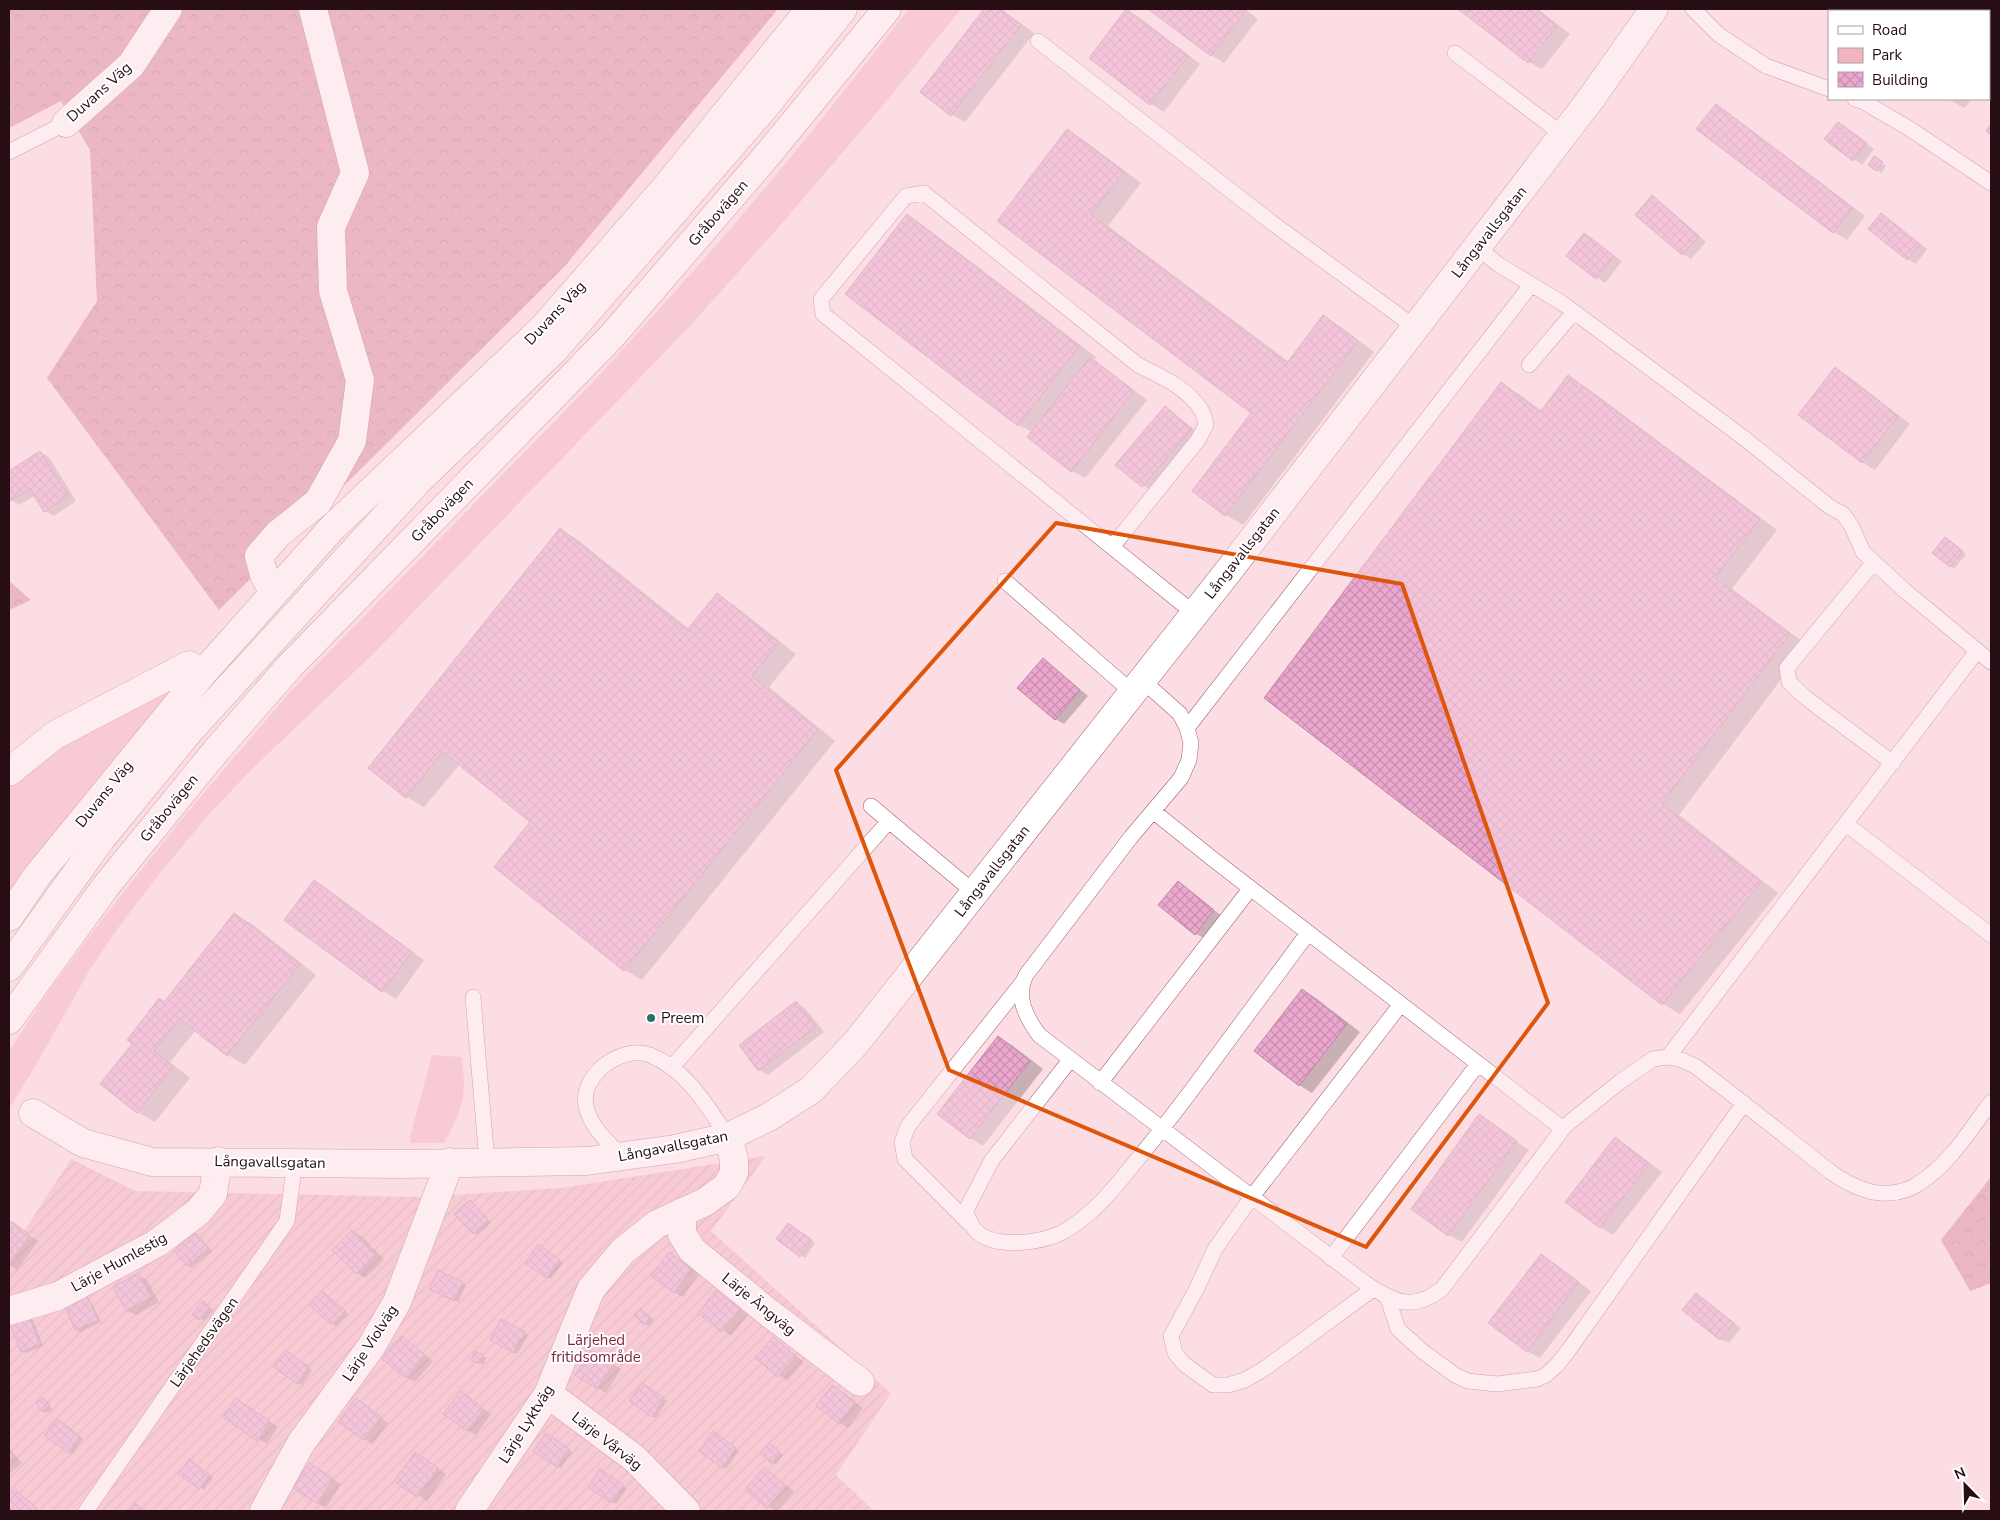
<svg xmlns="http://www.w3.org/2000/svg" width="2000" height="1520" viewBox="0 0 2000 1520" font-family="'Nunito Sans',sans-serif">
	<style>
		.green { fill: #f3b4c1 }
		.forest { fill: url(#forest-crowns) }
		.garden { fill: url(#garden-furrows) }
		.shadow { fill: #0003 }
		.building { fill: url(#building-cross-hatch); stroke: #c286a8 }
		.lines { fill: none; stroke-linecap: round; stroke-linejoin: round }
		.service-casing { stroke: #a16070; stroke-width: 16 }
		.minor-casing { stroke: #a16070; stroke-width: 29 }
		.secondary-casing { stroke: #a16070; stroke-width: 29 }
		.service { stroke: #fff; stroke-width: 15 }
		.minor { stroke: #fff; stroke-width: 28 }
		.secondary { stroke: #fff; stroke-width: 28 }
		.marked { fill: none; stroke: #de550c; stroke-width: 4; stroke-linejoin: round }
		.poi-dot { fill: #287068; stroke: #fff; stroke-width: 2 }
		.labels { text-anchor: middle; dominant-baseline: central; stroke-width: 4; stroke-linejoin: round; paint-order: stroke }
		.street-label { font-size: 15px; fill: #270d14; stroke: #fff }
		.poi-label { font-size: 15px; fill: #270d14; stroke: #fff; text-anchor: start }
		.park-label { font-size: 15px; fill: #802643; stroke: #fff }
	</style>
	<defs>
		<pattern id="forest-crowns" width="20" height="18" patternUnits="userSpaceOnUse" patternTransform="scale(1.25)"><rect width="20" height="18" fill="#d68a9b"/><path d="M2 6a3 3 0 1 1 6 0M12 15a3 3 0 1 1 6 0" fill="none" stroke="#ae6f7d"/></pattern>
		<pattern id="garden-furrows" width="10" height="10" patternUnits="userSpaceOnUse" patternTransform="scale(1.25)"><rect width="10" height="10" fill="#f3b4c1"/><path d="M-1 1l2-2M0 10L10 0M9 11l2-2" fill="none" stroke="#d09aa5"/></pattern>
		<pattern id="building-cross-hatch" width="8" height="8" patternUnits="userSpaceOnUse" patternTransform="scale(1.25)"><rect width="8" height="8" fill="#eca7ce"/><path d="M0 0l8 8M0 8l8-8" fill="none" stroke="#ca8fb0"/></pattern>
	</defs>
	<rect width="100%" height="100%" fill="#fbdde3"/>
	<path class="green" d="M 909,9 L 961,9 L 884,104 L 778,228 L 688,328 L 371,656 L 254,767 L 210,813 L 156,878 L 118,928 L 89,971 L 33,1070 L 9,1109 L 9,1051 L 50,989 L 107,913 L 181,820 L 290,692 L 595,380 L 661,307 L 728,232 L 805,140 Z
		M 176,679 L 177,690 L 9,903 L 9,783 L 26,767 Z
		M 432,1055 L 461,1057 C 468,1092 462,1112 444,1143 L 411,1143 L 410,1137 Z"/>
	<path class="forest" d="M 9,9 L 778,9 L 564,267 L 219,610 L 47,378 L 97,301 L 90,150 L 61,101 L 9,128 Z
		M 9,581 L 31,600 L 9,610 Z
		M 1991,1177 L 1991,1283 L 1970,1291 L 1941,1240 Z"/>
	<path class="garden" d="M 766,1156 L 711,1231 L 891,1393 L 836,1475 L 874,1511 L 9,1511 L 9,1254 L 71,1159 L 135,1191 L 420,1197 L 562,1188 Z"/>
	<path class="shadow" d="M 986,9 L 1001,9 L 1034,33 L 965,122 L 952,115 L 922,91 Z
		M 1150,9 L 1245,9 L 1258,19 L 1224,63 L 1211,55 Z
		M 1460,9 L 1538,9 L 1570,34 L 1542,69 L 1529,62 Z
		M 1832,9 L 1937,9 L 1940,11 L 1835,11 Z
		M 1127,10 L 1140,18 L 1200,64 L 1164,112 L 1151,104 L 1090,58 Z
		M 1989,49 L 1991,51 L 1991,73 L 1989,77 Z
		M 1948,99 L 1972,99 L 1964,108 Z
		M 1716,106 L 1729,113 L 1865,216 L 1847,240 L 1834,232 L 1698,129 Z
		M 1846,128 L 1874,149 L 1862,165 L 1826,139 Z
		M 1067,130 L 1085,141 L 1141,183 L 1108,226 L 1289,362 L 1323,317 L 1341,327 L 1374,352 L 1243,525 L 1226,515 L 1193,490 L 1253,412 L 999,221 Z
		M 1878,160 L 1886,166 L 1881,173 L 1869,165 Z
		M 1652,197 L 1660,202 L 1706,242 L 1691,259 L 1683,254 L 1637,215 Z
		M 1881,214 L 1927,249 L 1916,264 L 1907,259 Z
		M 907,216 L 924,226 L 1096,357 L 1094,360 L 1147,400 L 1085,478 L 1072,471 L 1029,437 L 1032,432 L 1019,425 Z
		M 1585,234 L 1622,261 L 1605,283 L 1568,256 Z
		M 1835,369 L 1848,376 L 1910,424 L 1875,470 L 1862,462 Z
		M 1568,377 L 1586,387 L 1777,530 L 1732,589 L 1807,645 L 1679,815 L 1778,893 L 1680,1014 L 1663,1004 L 1265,698 L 1501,384 L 1519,394 L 1542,411 Z
		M 1165,407 L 1200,434 L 1151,491 L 1117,465 Z
		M 40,452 L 49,457 L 76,501 L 54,516 L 45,511 L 36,495 L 19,505 L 9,498 L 9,472 Z
		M 561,530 L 578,540 L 689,629 L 717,595 L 734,605 L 796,654 L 769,687 L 835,741 L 642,980 L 625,970 L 532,821 L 460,764 L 424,807 L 407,797 L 369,767 Z
		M 1949,541 L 1966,554 L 1954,569 L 1933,553 Z
		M 1043,660 L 1051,665 L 1088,696 L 1064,724 L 1055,719 Z
		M 314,882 L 327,889 L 424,960 L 396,999 L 383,991 L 286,920 Z
		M 1178,883 L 1222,916 L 1204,938 L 1196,934 Z
		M 234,914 L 252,924 L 316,975 L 245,1065 L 228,1055 L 196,1030 L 170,1062 L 190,1078 L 155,1122 L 137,1112 L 164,1003 Z
		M 1303,990 L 1316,998 L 1360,1032 L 1312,1093 L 1299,1085 Z
		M 796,1003 L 805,1008 L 824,1032 L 768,1075 L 759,1070 Z
		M 999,1038 L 1012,1045 L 1043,1069 L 983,1146 L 970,1138 Z
		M 1479,1116 L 1529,1150 L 1462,1242 L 1449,1235 Z
		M 1616,1139 L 1629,1147 L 1662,1172 L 1613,1235 L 1600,1227 Z
		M 470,1201 L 491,1222 L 477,1235 L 474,1233 Z
		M 11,1223 L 38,1241 L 17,1270 L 9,1265 L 9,1226 Z
		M 792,1226 L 815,1243 L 805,1258 L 777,1239 Z
		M 353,1231 L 361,1236 L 384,1259 L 365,1278 L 357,1273 L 334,1250 Z
		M 195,1234 L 212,1251 L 191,1268 L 188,1265 Z
		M 542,1248 L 563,1263 L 551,1279 L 547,1277 Z
		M 1541,1255 L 1591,1291 L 1540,1358 L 1527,1351 Z
		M 678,1259 L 699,1274 L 683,1297 L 674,1292 Z
		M 138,1275 L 147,1280 L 159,1302 L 136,1315 L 127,1311 L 114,1288 Z
		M 462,1283 L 466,1285 L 458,1302 L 434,1290 Z
		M 717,1292 L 748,1315 L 731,1336 L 700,1312 Z
		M 326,1294 L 348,1314 L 336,1326 L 333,1324 Z
		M 1696,1295 L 1741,1328 L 1729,1343 L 1721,1339 Z
		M 87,1298 L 90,1300 L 101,1322 L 80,1332 L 76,1329 Z
		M 207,1305 L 213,1310 L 204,1321 L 194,1313 Z
		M 645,1312 L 654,1320 L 649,1326 L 645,1324 Z
		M 29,1318 L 33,1320 L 43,1346 L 26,1353 L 22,1351 Z
		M 502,1321 L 528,1335 L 517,1354 L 492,1340 Z
		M 402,1337 L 433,1361 L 415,1382 L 406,1377 Z
		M 773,1338 L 804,1362 L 787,1381 L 757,1358 Z
		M 476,1353 L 486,1358 L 483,1365 L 473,1359 Z
		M 289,1354 L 312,1370 L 302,1385 L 298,1383 Z
		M 600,1355 L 621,1369 L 606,1393 L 577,1375 Z
		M 833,1386 L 863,1408 L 848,1428 L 840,1423 Z
		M 646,1387 L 667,1401 L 656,1418 L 652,1416 Z
		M 461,1393 L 491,1414 L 476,1435 L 467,1430 Z
		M 44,1400 L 48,1402 L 52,1410 L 45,1413 L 41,1411 Z
		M 244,1405 L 278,1427 L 267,1444 L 224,1417 Z
		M 364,1405 L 388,1423 L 373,1444 L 364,1439 Z
		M 61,1422 L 83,1439 L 72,1454 L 68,1452 Z
		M 546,1435 L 572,1452 L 561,1468 L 535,1451 Z
		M 717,1435 L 739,1451 L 726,1469 L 723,1467 Z
		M 773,1447 L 783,1455 L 776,1464 L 772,1462 Z
		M 9,1448 L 22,1463 L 9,1474 Z
		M 424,1458 L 446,1474 L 427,1501 L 396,1480 Z
		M 193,1463 L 213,1478 L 204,1490 L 180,1473 Z
		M 317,1469 L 341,1484 L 326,1508 L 318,1503 Z
		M 764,1469 L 794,1491 L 777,1511 L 768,1507 Z
		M 604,1473 L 627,1489 L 616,1504 L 589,1486 Z
		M 14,1491 L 18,1493 L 40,1511 L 9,1511 L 9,1497 Z"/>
	<path class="building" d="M 984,9 L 1000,9 L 1021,25 L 951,116 L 920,92 Z
		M 1126,9 L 1188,56 L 1150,105 L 1089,58 Z
		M 1148,9 L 1244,9 L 1246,10 L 1211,56 Z
		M 1458,9 L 1536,9 L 1557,26 L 1528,63 Z
		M 1830,9 L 1934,9 L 1937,11 L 1833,11 Z
		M 1716,104 L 1853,208 L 1833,233 L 1696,129 Z
		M 1838,122 L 1867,143 L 1853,161 L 1824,139 Z
		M 1991,124 L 1991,135 L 1986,131 Z
		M 1067,129 L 1124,172 L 1091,215 L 1287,363 L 1323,315 L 1358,341 L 1225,516 L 1192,491 L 1251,413 L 997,221 Z
		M 1874,156 L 1883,162 L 1876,171 L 1868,165 Z
		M 1652,195 L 1699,236 L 1682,255 L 1635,215 Z
		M 1881,213 L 1920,244 L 1907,260 L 1868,229 Z
		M 907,214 L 1079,346 L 1018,426 L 845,294 Z
		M 1584,233 L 1614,256 L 1596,279 L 1566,256 Z
		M 1090,357 L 1134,391 L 1071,472 L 1027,437 Z
		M 1835,367 L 1898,416 L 1862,463 L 1798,415 Z
		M 1568,375 L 1760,519 L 1715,578 L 1790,634 L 1662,804 L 1761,882 L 1662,1005 L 1264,698 L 1501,382 L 1540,412 Z
		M 1165,406 L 1192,429 L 1142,487 L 1115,465 Z
		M 40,451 L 68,496 L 44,512 L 30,489 L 10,501 L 9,500 L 9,471 Z
		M 560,528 L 687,630 L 717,593 L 779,643 L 752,676 L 818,730 L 624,971 L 494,867 L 530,822 L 443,752 L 406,798 L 368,768 Z
		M 1945,537 L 1963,551 L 1950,567 L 1932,553 Z
		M 1043,658 L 1080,690 L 1055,720 L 1017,688 Z
		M 314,880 L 412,952 L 382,992 L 284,920 Z
		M 1178,881 L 1214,910 L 1195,935 L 1158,905 Z
		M 234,913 L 300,964 L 227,1056 L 180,1019 L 154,1051 L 173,1067 L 137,1113 L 100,1084 L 132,1044 L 127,1040 L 159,998 L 164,1002 Z
		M 1302,989 L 1347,1024 L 1299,1086 L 1254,1051 Z
		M 796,1001 L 816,1027 L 758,1071 L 739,1045 Z
		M 998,1036 L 1030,1061 L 970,1139 L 937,1114 Z
		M 1479,1114 L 1517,1141 L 1448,1236 L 1411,1209 Z
		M 1615,1137 L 1649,1164 L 1600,1228 L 1565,1202 Z
		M 470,1200 L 488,1220 L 473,1234 L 454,1214 Z
		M 11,1221 L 30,1235 L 9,1265 L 9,1224 Z
		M 788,1223 L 812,1240 L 800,1257 L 776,1239 Z
		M 352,1230 L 376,1254 L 356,1274 L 332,1250 Z
		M 195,1232 L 209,1248 L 187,1266 L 174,1251 Z
		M 538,1244 L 560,1260 L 547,1278 L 525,1263 Z
		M 669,1252 L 691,1269 L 674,1293 L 651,1276 Z
		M 1541,1254 L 1579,1282 L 1527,1352 L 1488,1323 Z
		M 438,1270 L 463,1282 L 454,1301 L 429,1289 Z
		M 138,1273 L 151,1297 L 126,1311 L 113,1287 Z
		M 716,1290 L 740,1309 L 721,1332 L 698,1313 Z
		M 322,1291 L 345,1311 L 332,1325 L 309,1305 Z
		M 1696,1293 L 1734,1323 L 1720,1340 L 1682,1310 Z
		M 87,1296 L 98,1320 L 75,1330 L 65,1306 Z
		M 203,1301 L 210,1307 L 199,1320 L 192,1314 Z
		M 641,1308 L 650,1318 L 644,1325 L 634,1315 Z
		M 29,1317 L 40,1344 L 21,1352 L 10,1325 Z
		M 501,1319 L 525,1332 L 513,1353 L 490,1340 Z
		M 402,1336 L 425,1355 L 406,1378 L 382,1359 Z
		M 773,1337 L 796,1356 L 778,1377 L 755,1358 Z
		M 591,1349 L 614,1363 L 597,1389 L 575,1375 Z
		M 285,1350 L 309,1367 L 297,1384 L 273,1367 Z
		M 475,1351 L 483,1355 L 478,1363 L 471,1360 Z
		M 642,1383 L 664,1398 L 652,1417 L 629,1401 Z
		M 832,1385 L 855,1402 L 839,1424 L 816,1406 Z
		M 461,1391 L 484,1409 L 467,1431 L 443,1414 Z
		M 44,1398 L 49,1407 L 40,1411 L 36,1402 Z
		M 235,1398 L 270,1421 L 257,1441 L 223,1417 Z
		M 356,1398 L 381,1417 L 364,1440 L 338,1422 Z
		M 57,1419 L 80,1436 L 68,1453 L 44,1435 Z
		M 713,1431 L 736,1448 L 722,1468 L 699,1451 Z
		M 546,1433 L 569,1449 L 557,1467 L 533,1452 Z
		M 769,1443 L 780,1452 L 772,1463 L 760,1454 Z
		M 9,1451 L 14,1457 L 9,1462 Z
		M 415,1452 L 438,1468 L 417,1497 L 394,1481 Z
		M 189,1459 L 210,1475 L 199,1489 L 178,1474 Z
		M 309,1463 L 333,1478 L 317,1504 L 293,1488 Z
		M 764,1467 L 786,1486 L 767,1508 L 745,1489 Z
		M 600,1469 L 624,1485 L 611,1503 L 588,1487 Z
		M 14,1489 L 37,1508 L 34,1511 L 9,1511 L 9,1495 Z
		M 134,1503 L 146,1511 L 129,1511 Z"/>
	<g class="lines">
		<defs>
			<path id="service" d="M 1693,9 L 1719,35 L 1766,66 L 1829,89
				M 1038,41 L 1271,222 L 1416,328
				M 1455,53 L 1563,135
				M 1855,99 L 1864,102 L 1910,129 L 1991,183
				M 9,152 L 66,123
				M 1477,247 L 1499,265 L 1562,303 L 1744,438 L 1830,507 L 1843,514 L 1852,527 L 1863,552 L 1904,590 L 1991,662
				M 1529,365 L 1574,312
				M 1112,547 L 1198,440 L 1206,425 C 1205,420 1204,414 1201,410 C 1188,388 1160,376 1138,365 L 924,193 L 906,196 L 821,299 L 823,314 L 1195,614
				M 1874,562 L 1787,668 L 1789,682 L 1806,698 L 1893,763
				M 1005,581 L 1133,693
				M 1142,680 L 1180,714 L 1187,728 L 1191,743 L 1189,760 L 1181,778 L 1131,837 L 1026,975 C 1015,997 1026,1017 1039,1035 L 1365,1283 C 1394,1302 1412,1312 1442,1289 L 1565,1126 L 1621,1081 L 1653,1059 L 1668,1057 L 1682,1060 L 1695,1066 C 1728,1091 1761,1117 1794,1143 C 1815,1159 1835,1179 1860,1188 C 1878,1196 1901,1195 1918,1184 C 1949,1165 1970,1130 1991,1102
				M 1187,728 L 1531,285
				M 871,806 L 975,893
				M 1153,811 L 1214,860 L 1563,1129
				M 1846,824 L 1991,935
				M 473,997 L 487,1162
				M 1668,1057 L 1977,651
				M 1070,1060 L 992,1160 L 966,1210 C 971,1231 981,1239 1002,1242 C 1021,1244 1044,1241 1061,1233 C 1091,1217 1112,1191 1132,1166 C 1153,1141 1172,1116 1191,1091 C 1230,1038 1269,986 1308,933
				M 671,1068 L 889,821
				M 1100,1083 L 1250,889
				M 621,1156 C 609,1143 592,1128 587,1110 C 576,1078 620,1044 650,1055 C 687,1070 707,1106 728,1137
				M 969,1223 L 905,1159 L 902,1142 L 908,1126 L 1022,983
				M 1331,1258 L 1478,1064
				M 1373,1289 L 1264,1369 L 1245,1380 L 1228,1385 L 1213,1385 L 1184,1364 L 1175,1353 L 1171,1336 L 1196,1290 L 1215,1249 L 1251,1198 L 1401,1004
				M 1388,1299 L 1398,1329 L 1422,1351 L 1455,1375 L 1468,1381 L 1497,1384 L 1537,1379 L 1546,1375 L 1557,1365 L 1568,1351 L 1744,1103
				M 86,1511 L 287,1221 L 295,1162"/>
			<path id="minor" d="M 66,123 L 131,65 L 168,9
				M 274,593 L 264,575 L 259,556 L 278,534 L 318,502 L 352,441 L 360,380 L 333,291 L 331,227 L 355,173 L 313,9
				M 9,772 L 55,735 L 189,665 L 203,673
				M 9,917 L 37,876 L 203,673 L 332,528 L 543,328 L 666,187 L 810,9
				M 33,1113 L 83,1143 L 152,1162 L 402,1164 L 587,1161 L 675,1149 L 728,1137 L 769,1117 L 811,1090 L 856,1043 L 1230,569 L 1590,100 L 1654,9
				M 682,1212 L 682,1234 L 692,1250 L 769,1313 L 860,1382
				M 9,1311 L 58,1296 L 157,1243 L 198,1212 L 213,1194 L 218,1161
				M 548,1394 L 634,1458 L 686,1511
				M 264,1511 L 301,1443 L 371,1347 L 397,1302 L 450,1162
				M 469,1511 L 548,1394 L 591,1289 L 623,1251 L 657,1224 L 705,1202 L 727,1186 L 734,1173 L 734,1159 L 728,1137"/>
			<path id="secondary" d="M 9,967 L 101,839 L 191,729 L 417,482 L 554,350 L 764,108 L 843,9
				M 9,1020 L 106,886 L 215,752 L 289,667 L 612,336 L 769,153 L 887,9"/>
		</defs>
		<use href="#service" class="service-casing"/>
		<use href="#minor" class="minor-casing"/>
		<use href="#secondary" class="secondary-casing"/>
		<use href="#service" class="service"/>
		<use href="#minor" class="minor"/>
		<use href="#secondary" class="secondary"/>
	</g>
	<path d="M0 0H2000V1520H0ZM 1056,523 L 1402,584 L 1548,1003 L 1366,1247 L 949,1070 L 836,770 Z" fill="#fbdde3" fill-opacity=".55" fill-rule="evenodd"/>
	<path class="marked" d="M 1056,523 L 1402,584 L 1548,1003 L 1366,1247 L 949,1070 L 836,770 Z"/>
	<circle class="poi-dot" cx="651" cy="1018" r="5"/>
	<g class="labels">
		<g class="street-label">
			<text transform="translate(99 92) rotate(-42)">Duvans Väg</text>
			<text transform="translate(718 213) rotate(-49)">Gråbovägen</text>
			<text transform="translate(1489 232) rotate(-52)">Långavallsgatan</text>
			<text transform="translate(555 313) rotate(-47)">Duvans Väg</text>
			<text transform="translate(442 510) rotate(-46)">Gråbovägen</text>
			<text transform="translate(1242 553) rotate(-52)">Långavallsgatan</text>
			<text transform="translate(104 794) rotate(-51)">Duvans Väg</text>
			<text transform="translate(169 808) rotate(-51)">Gråbovägen</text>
			<text transform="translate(992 871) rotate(-52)">Långavallsgatan</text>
			<text transform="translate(673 1146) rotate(-11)">Långavallsgatan</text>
			<text transform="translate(270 1162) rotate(1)">Långavallsgatan</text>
			<text transform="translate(119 1262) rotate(-29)">Lärje Humlestig</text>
			<text transform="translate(759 1304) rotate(39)">Lärje Ängväg</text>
			<text transform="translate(204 1342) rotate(-55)">Lärjehedsvägen</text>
			<text transform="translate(370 1343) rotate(-57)">Lärje Violväg</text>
			<text transform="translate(526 1424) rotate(-58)">Lärje Lyktväg</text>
			<text transform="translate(607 1441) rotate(38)">Lärje Vårväg</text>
		</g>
		<g class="poi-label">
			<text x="661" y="1018">Preem</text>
		</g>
		<g class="park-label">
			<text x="596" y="1340">Lärjehed<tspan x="596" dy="17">fritidsområde</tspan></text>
		</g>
	</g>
	<rect width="2000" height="1520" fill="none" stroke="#270d14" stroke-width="20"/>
	<rect x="1828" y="10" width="162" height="90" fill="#ffffff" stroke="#a99ea1"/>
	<rect x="1838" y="26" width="25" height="8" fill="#ffffff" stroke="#a99ea1"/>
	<text x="1872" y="35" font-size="15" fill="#270d14">Road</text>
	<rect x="1838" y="48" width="25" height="15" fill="#f3b4c1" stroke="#a99ea1"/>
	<text x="1872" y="60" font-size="15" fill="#270d14">Park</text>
	<rect x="1838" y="72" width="25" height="15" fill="url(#building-cross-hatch)" stroke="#a99ea1"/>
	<text x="1872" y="85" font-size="15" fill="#270d14">Building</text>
	<g transform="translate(1965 1485) rotate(337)" stroke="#ffffff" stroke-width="4" paint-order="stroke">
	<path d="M0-4L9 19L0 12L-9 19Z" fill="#270d14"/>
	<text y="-8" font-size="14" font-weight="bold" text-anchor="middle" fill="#270d14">N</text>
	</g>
</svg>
